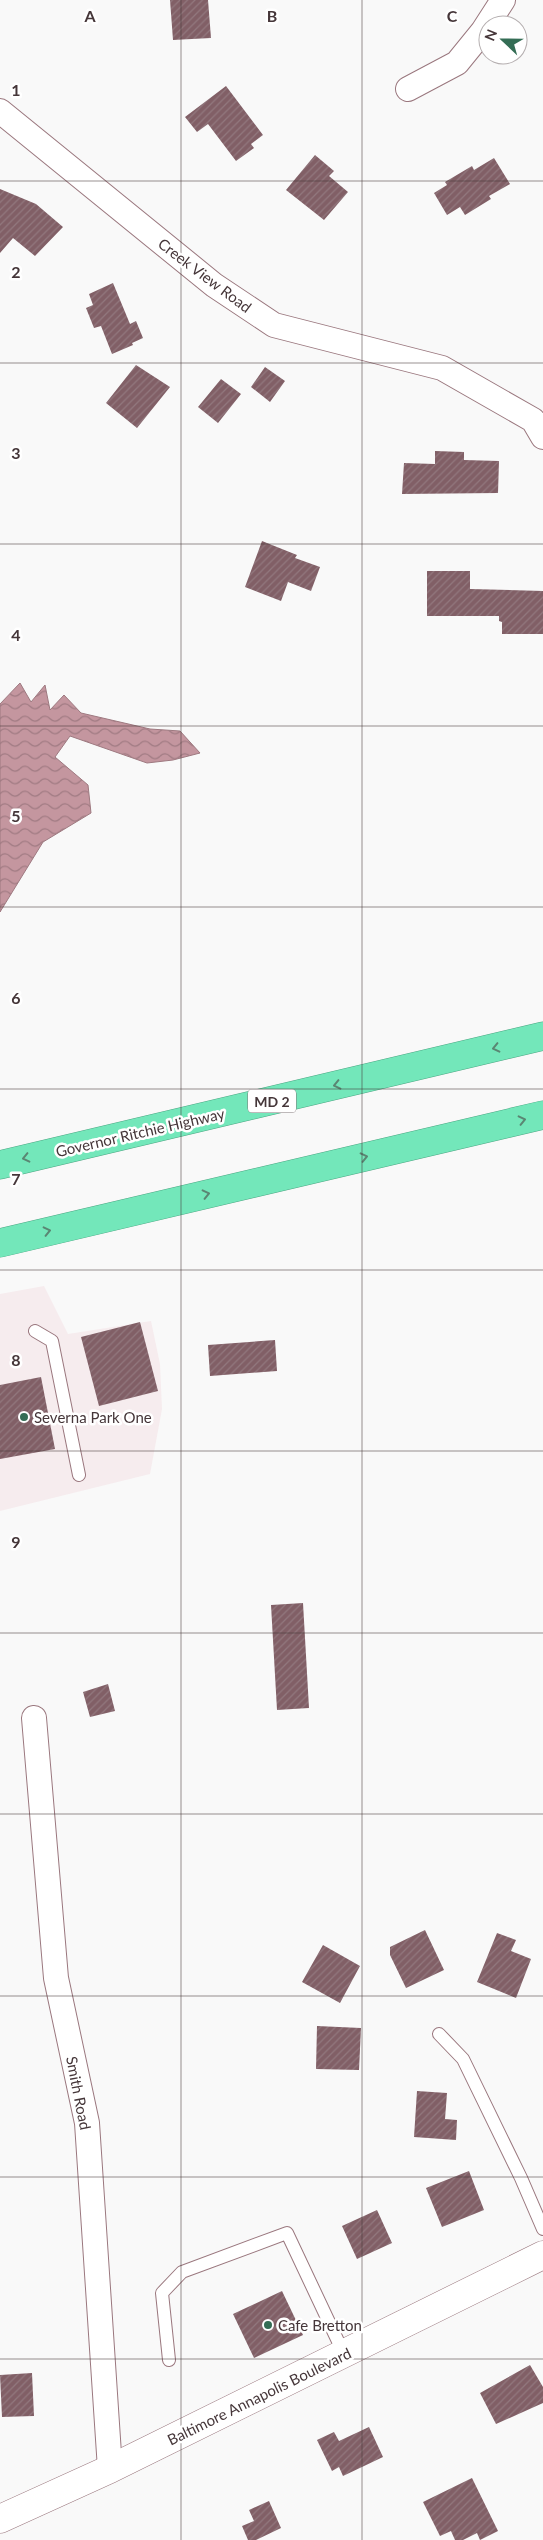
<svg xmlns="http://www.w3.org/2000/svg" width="543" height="2540" viewBox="0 0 543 2540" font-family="Lato,sans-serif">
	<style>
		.built { fill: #f6ecee }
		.water { fill: url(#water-waves); stroke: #9e7980 }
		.building { fill: url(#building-hatch) }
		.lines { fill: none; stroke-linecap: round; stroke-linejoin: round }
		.service-casing { stroke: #9a777e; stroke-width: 14 }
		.minor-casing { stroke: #9a777e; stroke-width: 26 }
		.tertiary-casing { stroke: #9a777e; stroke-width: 29 }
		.trunk-casing { stroke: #4ca582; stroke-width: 29 }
		.service { stroke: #fff; stroke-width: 12 }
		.minor { stroke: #fff; stroke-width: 24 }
		.tertiary { stroke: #fff; stroke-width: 28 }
		.trunk { stroke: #73e7ba; stroke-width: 28 }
		.oneway { stroke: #5a8673 }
		.grid { fill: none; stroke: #453639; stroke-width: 1; stroke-opacity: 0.55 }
		.poi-dot { fill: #346d55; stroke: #fff; stroke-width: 2 }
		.labels { text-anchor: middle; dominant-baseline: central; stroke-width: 5; stroke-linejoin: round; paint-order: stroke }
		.shield { fill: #fff; stroke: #7d7274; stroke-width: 1 }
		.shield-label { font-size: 14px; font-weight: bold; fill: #453639 }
		.street-label { font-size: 15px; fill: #453639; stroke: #fff }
		.poi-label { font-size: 15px; fill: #453639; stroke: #fff; text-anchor: start }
		.grid-label { font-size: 16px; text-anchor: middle; font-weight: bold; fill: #453639; stroke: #fff; stroke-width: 5; stroke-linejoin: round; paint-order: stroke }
	</style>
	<defs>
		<pattern id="water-waves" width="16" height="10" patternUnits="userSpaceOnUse" patternTransform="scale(1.25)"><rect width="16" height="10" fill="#c4969f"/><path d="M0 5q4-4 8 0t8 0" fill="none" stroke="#a17b83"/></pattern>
		<pattern id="building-hatch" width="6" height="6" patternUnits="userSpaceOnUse" patternTransform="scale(1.25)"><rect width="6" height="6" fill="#815f66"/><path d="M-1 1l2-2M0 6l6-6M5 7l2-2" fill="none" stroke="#92787e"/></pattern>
	</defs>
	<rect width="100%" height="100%" fill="#f9f9f9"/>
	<path class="built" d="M 44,1286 L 68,1334 L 151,1321 L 160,1364 L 162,1409 L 150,1474 L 0,1511 L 0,1294 Z"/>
	<path class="water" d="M 20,683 L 31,702 L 45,685 L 50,710 L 64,695 L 81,713 L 150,729 L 180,731 L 200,753 L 173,760 L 147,763 L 70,736 L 55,757 L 88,785 L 91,813 L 43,842 L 0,912 L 0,704 Z"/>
	<path class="building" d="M 170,0 L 208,0 L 211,38 L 173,40 Z
		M 226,86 L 263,135 L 251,144 L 254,148 L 236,161 L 208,124 L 197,132 L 185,117 Z
		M 315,155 L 334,171 L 329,176 L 348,192 L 324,220 L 286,190 Z
		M 494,158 L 510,184 L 489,196 L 491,199 L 465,215 L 460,207 L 447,215 L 434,193 L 447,185 L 445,182 L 472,166 L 474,170 Z
		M 0,189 L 36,204 L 63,227 L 35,256 L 13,238 L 0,253 Z
		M 113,283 L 130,324 L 136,321 L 143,338 L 132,343 L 133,345 L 112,354 L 101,326 L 94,328 L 86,308 L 93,305 L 89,294 Z
		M 136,365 L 170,387 L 137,428 L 106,403 Z
		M 265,367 L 285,381 L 270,402 L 251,387 Z
		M 221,379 L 241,394 L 218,423 L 198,407 Z
		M 435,451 L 464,452 L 464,460 L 499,461 L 498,493 L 402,494 L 404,463 L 435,464 Z
		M 262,541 L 297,555 L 295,558 L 320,567 L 311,591 L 288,582 L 281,601 L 245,587 Z
		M 427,571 L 470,571 L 470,589 L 543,591 L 543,634 L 502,634 L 502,622 L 499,621 L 499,616 L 427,616 Z
		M 140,1322 L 158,1391 L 99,1406 L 81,1337 Z
		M 275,1340 L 277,1371 L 210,1376 L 208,1345 Z
		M 41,1377 L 55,1449 L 0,1459 L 0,1385 Z
		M 303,1603 L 309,1708 L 277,1710 L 271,1605 Z
		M 108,1684 L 115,1711 L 90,1717 L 83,1692 Z
		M 425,1930 L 444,1970 L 406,1988 L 390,1955 L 390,1947 Z
		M 497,1933 L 516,1940 L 511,1951 L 531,1959 L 516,1998 L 477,1982 Z
		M 323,1945 L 360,1966 L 340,2003 L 302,1982 Z
		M 317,2026 L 361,2028 L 359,2070 L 316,2069 Z
		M 417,2091 L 447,2093 L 445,2119 L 457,2120 L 456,2140 L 414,2137 Z
		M 469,2171 L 484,2210 L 442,2227 L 426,2188 Z
		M 377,2210 L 392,2243 L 357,2259 L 342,2226 Z
		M 282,2291 L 303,2335 L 254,2358 L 233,2314 Z
		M 530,2365 L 543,2387 L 543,2403 L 496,2424 L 480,2393 Z
		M 32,2373 L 34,2416 L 2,2417 L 0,2375 Z
		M 369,2427 L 383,2457 L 343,2476 L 339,2467 L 332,2471 L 317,2440 L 334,2432 L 339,2441 Z
		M 472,2478 L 498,2531 L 480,2540 L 477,2533 L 463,2540 L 455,2540 L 451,2531 L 440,2536 L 423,2502 Z
		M 269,2501 L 281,2528 L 256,2540 L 248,2540 L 242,2526 L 254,2521 L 249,2510 Z"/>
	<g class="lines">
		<defs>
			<path id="service" d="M 35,1331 L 52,1341 L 79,1475
				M 439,2034 L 463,2059 L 521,2178 L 543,2229
				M 169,2360 L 162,2293 L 182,2272 L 287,2233 L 344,2354"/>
			<path id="minor" d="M 408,89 L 457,63 L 483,31 L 503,0
				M 0,111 L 214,285 L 274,325 L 442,368 L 533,420 L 543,437
				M 34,1718 L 56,1978 L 87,2123 L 110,2469"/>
			<path id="tertiary" d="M 0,2519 L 110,2469 L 543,2255"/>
			<path id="trunk" d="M 0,1165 L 543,1036
				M 0,1243 L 543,1115"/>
		</defs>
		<use href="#service" class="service-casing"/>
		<use href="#minor" class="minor-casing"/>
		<use href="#tertiary" class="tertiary-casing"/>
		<use href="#trunk" class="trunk-casing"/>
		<use href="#service" class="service"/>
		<use href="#minor" class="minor"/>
		<use href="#tertiary" class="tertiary"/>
		<use href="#trunk" class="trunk"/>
	</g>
	<defs><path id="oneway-chevron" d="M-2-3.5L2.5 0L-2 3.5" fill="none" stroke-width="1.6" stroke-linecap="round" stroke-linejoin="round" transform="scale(1.25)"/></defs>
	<g class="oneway">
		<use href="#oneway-chevron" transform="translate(496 1048) rotate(167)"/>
		<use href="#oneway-chevron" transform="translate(337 1085) rotate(167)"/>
		<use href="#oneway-chevron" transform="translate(522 1120) rotate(-13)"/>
		<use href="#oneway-chevron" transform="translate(364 1157) rotate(-13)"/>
		<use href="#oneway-chevron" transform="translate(26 1158) rotate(167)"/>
		<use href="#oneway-chevron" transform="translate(206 1194) rotate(-13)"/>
		<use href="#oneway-chevron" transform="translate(47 1231) rotate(-13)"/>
	</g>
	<path class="grid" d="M 181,0 L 181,2540M 362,0 L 362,2540M 0,181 L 543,181M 0,363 L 543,363M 0,544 L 543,544M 0,726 L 543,726M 0,907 L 543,907M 0,1089 L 543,1089M 0,1270 L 543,1270M 0,1451 L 543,1451M 0,1633 L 543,1633M 0,1814 L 543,1814M 0,1996 L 543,1996M 0,2177 L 543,2177M 0,2359 L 543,2359"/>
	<g class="poi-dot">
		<circle cx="24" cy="1417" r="5"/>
		<circle cx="268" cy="2325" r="5"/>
	</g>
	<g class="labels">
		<rect class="shield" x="248" y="1089.5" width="48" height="23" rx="4"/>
		<g class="shield-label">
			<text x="272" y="1101">MD 2</text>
		</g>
		<g class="street-label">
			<text transform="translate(205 275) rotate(37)">Creek View Road</text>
			<text transform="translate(140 1132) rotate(-13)">Governor Ritchie Highway</text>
			<text transform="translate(79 2093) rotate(79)">Smith Road</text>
			<text transform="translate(259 2396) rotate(-26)">Baltimore Annapolis Boulevard</text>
		</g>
		<g class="poi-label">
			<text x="34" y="1417">Severna Park One</text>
			<text x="278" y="2325">Cafe Bretton</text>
		</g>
	</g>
	<g class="grid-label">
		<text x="90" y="22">A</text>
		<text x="272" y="22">B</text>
		<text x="452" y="22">C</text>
		<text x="16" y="96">1</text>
		<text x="16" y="278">2</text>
		<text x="16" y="459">3</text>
		<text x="16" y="641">4</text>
		<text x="16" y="822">5</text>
		<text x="16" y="1004">6</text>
		<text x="16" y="1185">7</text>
		<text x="16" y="1366">8</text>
		<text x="16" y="1548">9</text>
	</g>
	<g transform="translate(503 40) rotate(292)"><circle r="24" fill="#ffffff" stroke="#b5afb0"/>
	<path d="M0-4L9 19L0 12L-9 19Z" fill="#346d55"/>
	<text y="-8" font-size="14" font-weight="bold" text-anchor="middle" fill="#453639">N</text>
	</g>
</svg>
